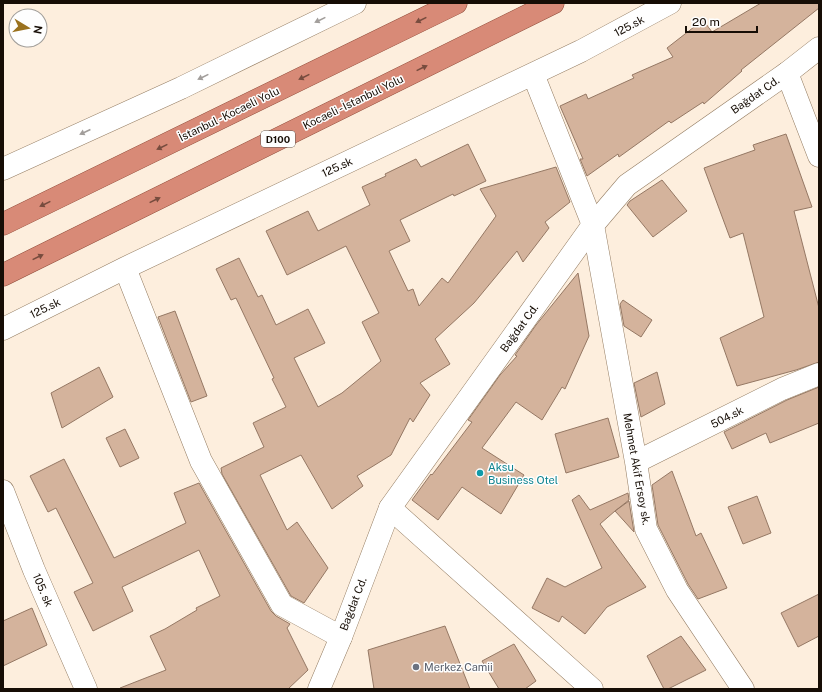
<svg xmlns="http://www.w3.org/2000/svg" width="822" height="692" viewBox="0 0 822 692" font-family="'Public Sans',sans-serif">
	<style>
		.building { fill: #d4b39c; stroke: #957864 }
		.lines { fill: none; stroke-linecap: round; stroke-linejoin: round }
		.minor-casing { stroke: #947d63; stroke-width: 23 }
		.tertiary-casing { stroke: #947d63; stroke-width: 23 }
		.secondary-casing { stroke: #947d63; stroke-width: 23 }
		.trunk-casing { stroke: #8e4b39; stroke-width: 23 }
		.minor { stroke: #fff; stroke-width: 22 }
		.tertiary { stroke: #fff; stroke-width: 22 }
		.secondary { stroke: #fff; stroke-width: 22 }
		.trunk { stroke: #d88a77; stroke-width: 22 }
		.oneway { fill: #a29e9b }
		.oneway2 { fill: #774c3e }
		.culture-dot { fill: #0f9aa8; stroke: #fefefe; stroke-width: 1.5 }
		.worship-dot { fill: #6b7280; stroke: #fefefe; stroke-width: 1.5 }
		.labels { text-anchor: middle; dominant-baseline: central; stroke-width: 3; stroke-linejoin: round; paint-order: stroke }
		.shield { fill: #fefefe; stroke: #5c5550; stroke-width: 1 }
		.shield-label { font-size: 10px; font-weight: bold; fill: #160d05 }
		.street-label { font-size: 11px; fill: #160d05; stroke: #fefefe }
		.culture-label { font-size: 11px; fill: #0d838f; stroke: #fefefe; text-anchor: start }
		.worship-label { font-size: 11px; fill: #5b616d; stroke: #fefefe; text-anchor: start }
	</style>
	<rect width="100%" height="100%" fill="#fdeedd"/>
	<path class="building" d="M 761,3 L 819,3 L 819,8 L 741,70 L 742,71 L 704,104 L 703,102 L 671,123 L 669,121 L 619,157 L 618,154 L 587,176 L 580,159 L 583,159 L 560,106 L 586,94 L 588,99 L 634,78 L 632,75 L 673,57 L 667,48 L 703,20 L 712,32 Z
		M 786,134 L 812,207 L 794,211 L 819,308 L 819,362 L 796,370 L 737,386 L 720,338 L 764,317 L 743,233 L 730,238 L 704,168 L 755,150 L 753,145 Z
		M 468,144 L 486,181 L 454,196 L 453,194 L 400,220 L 410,241 L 389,251 L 408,291 L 413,289 L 419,306 L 442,278 L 448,283 L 496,216 L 480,189 L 556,167 L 570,202 L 545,222 L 549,228 L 523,262 L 517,251 L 474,303 L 435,339 L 450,364 L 420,383 L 430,395 L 413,422 L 410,418 L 391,455 L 357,476 L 363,486 L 332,509 L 301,455 L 260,475 L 287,530 L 297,522 L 328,568 L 304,603 L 291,596 L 222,474 L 221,468 L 264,447 L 253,423 L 286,407 L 272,379 L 274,378 L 236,298 L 231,300 L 216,269 L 239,258 L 258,297 L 262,295 L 276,325 L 308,309 L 325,343 L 294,358 L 318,407 L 342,393 L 381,361 L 362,322 L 379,313 L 346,246 L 287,275 L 266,231 L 308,211 L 318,231 L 370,205 L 362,187 L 386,176 L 385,174 L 416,159 L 421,167 Z
		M 662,180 L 687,211 L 653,237 L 627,205 L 630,201 Z
		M 578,273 L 589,336 L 565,389 L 562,387 L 542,420 L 516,402 L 482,448 L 524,475 L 501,514 L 462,487 L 438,520 L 412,500 L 431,474 L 432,475 L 472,422 L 468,420 L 500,375 L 517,356 L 515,355 L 536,325 Z
		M 623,300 L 652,320 L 641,337 L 624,326 L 620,304 Z
		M 175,311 L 207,396 L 191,402 L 158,317 Z
		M 99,367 L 113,397 L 62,428 L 51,393 Z
		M 657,372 L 665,404 L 641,417 L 634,383 Z
		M 819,387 L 819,423 L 770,443 L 766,433 L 732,449 L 724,432 L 787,400 Z
		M 608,418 L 619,457 L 566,473 L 555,434 Z
		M 125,429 L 139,458 L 120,467 L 106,438 Z
		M 64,459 L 114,558 L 186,523 L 174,493 L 199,483 L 271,611 L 276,616 L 290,624 L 287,628 L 308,670 L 288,689 L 120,689 L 120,688 L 166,670 L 150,636 L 165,629 L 197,610 L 196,608 L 220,596 L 199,550 L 122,587 L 133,611 L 93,631 L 74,592 L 93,583 L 56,508 L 48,512 L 30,476 Z
		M 672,471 L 696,536 L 701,533 L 727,588 L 698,599 L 688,584 L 658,525 L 652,485 Z
		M 628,493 L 629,500 L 615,511 L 629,501 L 634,532 L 615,511 L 600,524 L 646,587 L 607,607 L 585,634 L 562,616 L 559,622 L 532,608 L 547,578 L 565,587 L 602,568 L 572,500 L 579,495 L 590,510 Z
		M 757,496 L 771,533 L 743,544 L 728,507 Z
		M 819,594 L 819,636 L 798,647 L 781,613 Z
		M 32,608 L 47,645 L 3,666 L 3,621 Z
		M 445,626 L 470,689 L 374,689 L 368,650 Z
		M 681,636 L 706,670 L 668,689 L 664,689 L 647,656 Z
		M 514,644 L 536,681 L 525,689 L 499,689 L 482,661 Z"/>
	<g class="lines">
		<defs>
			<path id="minor" d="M 787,73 L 819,156
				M 533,74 L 593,225 L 636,462 L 646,529 L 677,590 L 743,689
				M 125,268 L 201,461 L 282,605 L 341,637
				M 3,329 L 125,268 L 581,51 L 670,3
				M 636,462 L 782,389 L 819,374
				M 3,491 L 34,570 L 86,689
				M 390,508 L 592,689"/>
			<path id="tertiary" d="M 3,169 L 181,88 L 355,3"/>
			<path id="secondary" d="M 319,689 L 341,637 L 390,508 L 593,225 L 627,185 L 787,73 L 819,48"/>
			<path id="trunk" d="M 3,224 L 456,3
				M 3,275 L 553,3"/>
		</defs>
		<use href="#minor" class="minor-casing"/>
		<use href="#tertiary" class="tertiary-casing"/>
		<use href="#secondary" class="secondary-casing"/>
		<use href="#trunk" class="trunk-casing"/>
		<use href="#minor" class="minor"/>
		<use href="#tertiary" class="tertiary"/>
		<use href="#secondary" class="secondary"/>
		<use href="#trunk" class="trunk"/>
	</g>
	<defs><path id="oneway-solid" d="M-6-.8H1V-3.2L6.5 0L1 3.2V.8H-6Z"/></defs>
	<g class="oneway">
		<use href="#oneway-solid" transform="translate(320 20) rotate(154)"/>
		<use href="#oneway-solid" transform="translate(203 77) rotate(154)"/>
		<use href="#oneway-solid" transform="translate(85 132) rotate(155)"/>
	</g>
	<g class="oneway2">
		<use href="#oneway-solid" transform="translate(421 20) rotate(154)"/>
		<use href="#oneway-solid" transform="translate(422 68) rotate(-26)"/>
		<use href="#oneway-solid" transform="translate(304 77) rotate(154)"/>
		<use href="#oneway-solid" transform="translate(162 147) rotate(154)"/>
		<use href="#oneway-solid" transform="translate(155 200) rotate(-26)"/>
		<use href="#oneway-solid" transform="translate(45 204) rotate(154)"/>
		<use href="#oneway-solid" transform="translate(38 257) rotate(-26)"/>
	</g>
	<circle class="culture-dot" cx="480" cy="473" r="4"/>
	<circle class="worship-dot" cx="416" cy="667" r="4"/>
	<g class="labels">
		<rect class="shield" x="261" y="131" width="34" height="16" rx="3"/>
		<g class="shield-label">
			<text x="278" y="139">D100</text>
		</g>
		<g class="street-label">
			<text transform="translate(629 26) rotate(-28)">125.sk</text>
			<text transform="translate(755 95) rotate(-35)">Bağdat Cd.</text>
			<text transform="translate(353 102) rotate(-26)">Kocaeli - İstanbul Yolu</text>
			<text transform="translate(229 114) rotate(-26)">İstanbul - Kocaeli Yolu</text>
			<text transform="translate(337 167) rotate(-25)">125.sk</text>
			<text transform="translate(45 308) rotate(-26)">125.sk</text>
			<text transform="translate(519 328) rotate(-54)">Bağdat Cd.</text>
			<text transform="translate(727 417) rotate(-27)">504.sk</text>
			<text transform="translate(637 469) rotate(80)">Mehmet Akif Ersoy sk.</text>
			<text transform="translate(43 590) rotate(67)">105. sk</text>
			<text transform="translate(353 604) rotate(-69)">Bağdat Cd.</text>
		</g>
		<g class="culture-label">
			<text x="488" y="467">Aksu<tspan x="488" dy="13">Business Otel</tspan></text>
		</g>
		<g class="worship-label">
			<text x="424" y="667">Merkez Camii</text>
		</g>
	</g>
	<rect width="822" height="692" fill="none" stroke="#160d05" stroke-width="8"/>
	<g transform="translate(28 28) rotate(100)"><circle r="19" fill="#fefefe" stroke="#a19e9a"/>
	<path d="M0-3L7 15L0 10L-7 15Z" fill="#9a711e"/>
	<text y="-6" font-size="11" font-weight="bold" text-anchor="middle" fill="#160d05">N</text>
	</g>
	<path d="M686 26v6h71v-6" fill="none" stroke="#160d05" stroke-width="2"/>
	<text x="692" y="26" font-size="12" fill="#160d05" stroke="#fefefe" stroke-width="3" paint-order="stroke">20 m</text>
</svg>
